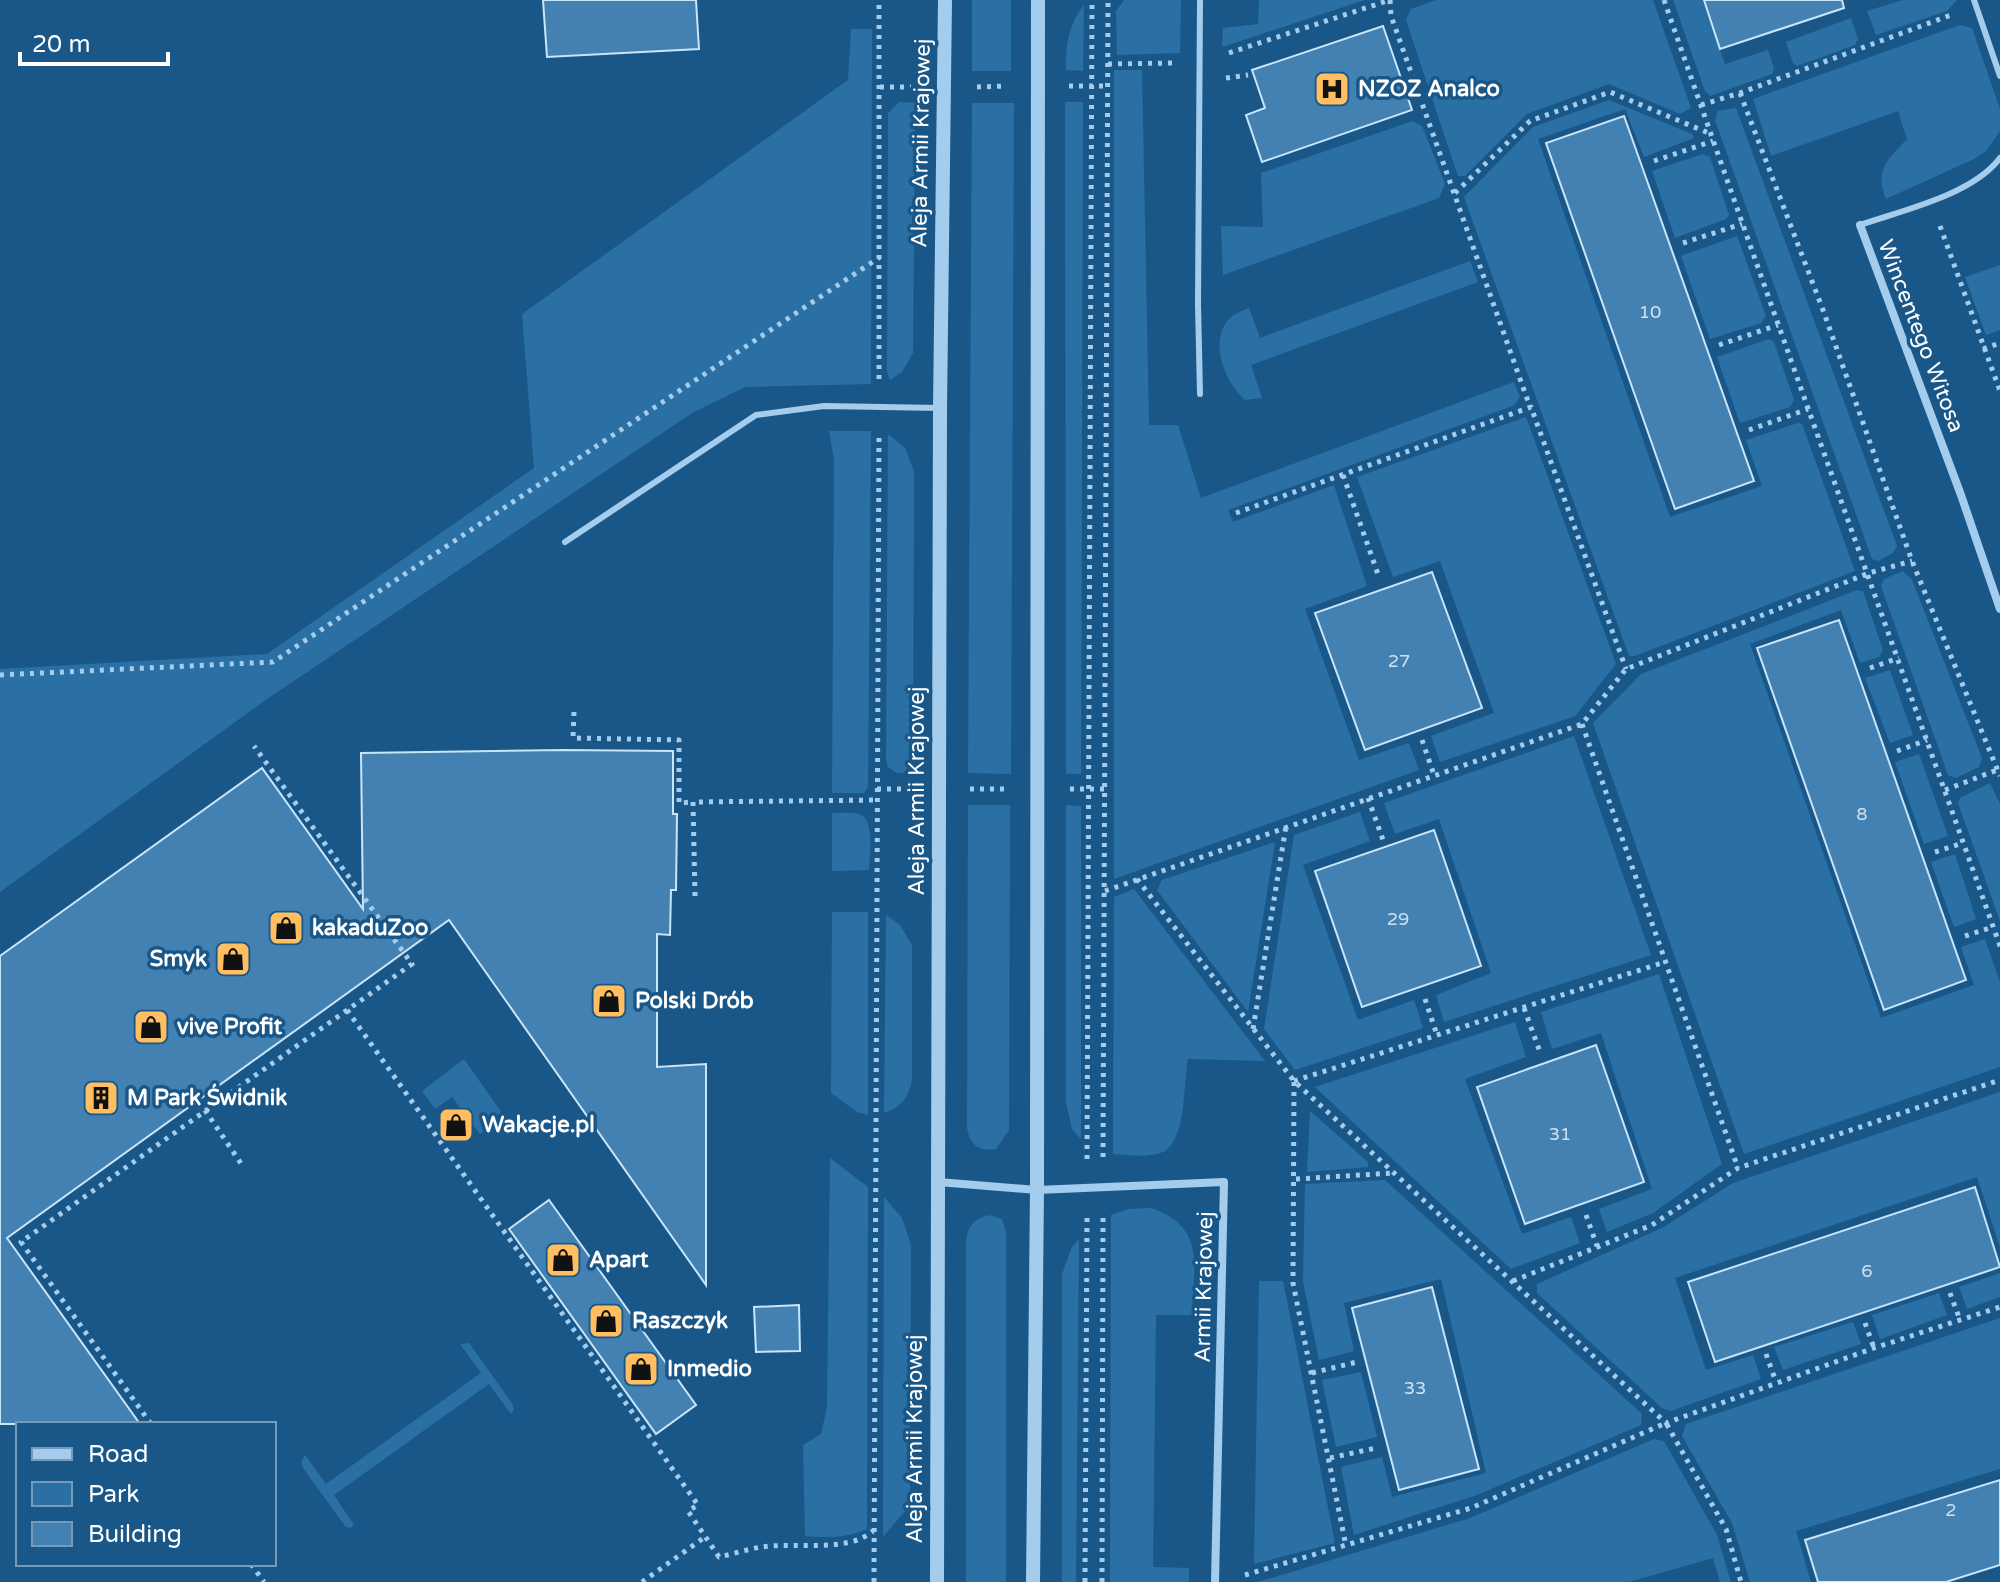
<svg xmlns="http://www.w3.org/2000/svg" width="2000" height="1582" viewBox="0 0 2000 1582" font-family="'Varela Round',sans-serif">
	<style>
		.green { fill: #2a70a5 }
		.building { fill: #4381b2; stroke: #c9e5f9; stroke-width: 2 }
		.lines { fill: none; stroke-linecap: round; stroke-linejoin: round }
		.path { stroke: #a4cded; stroke-width: 5; stroke-dasharray: 4 6; stroke-linecap: butt }
		.service { stroke: #a4cded; stroke-width: 6 }
		.minor { stroke: #a4cded; stroke-width: 8 }
		.tertiary { stroke: #a4cded; stroke-width: 14 }
		.labels { text-anchor: middle; dominant-baseline: central; stroke-width: 7; stroke-linejoin: round; paint-order: stroke }
		.number-label { font-size: 18px; fill: #d0e0ec }
		.poi-label { font-size: 22px; font-weight: bold; fill: #fff; stroke: #1a5789; text-anchor: start }
		.street-label { font-size: 22px; fill: #fff; stroke: #1a5789 }
	</style>
	<rect width="100%" height="100%" fill="#1a5789"/>
	<path class="green" d="M 972,0 L 1011,0 L 1011,71 L 972,71 Z
		M 1124,0 L 1181,0 L 1180,53 L 1117,55 L 1116,11 Z
		M 1259,0 L 1365,0 L 1222,47 L 1223,28 L 1258,24 Z
		M 1436,0 L 1653,0 L 1691,108 L 1680,114 L 1609,84 L 1527,114 L 1465,176 L 1458,176 L 1406,20 L 1411,9 Z
		M 1673,0 L 1703,0 L 1725,64 L 1768,50 L 1774,69 L 1772,74 L 1710,96 L 1705,91 Z
		M 1903,0 L 1957,0 L 1947,11 L 1876,35 L 1867,11 Z
		M 1084,5 L 1083,71 L 1066,70 C 1066,45 1068,25 1084,5 Z
		M 1851,18 L 1858,39 L 1855,45 L 1797,66 L 1793,63 L 1786,42 Z
		M 1960,25 L 1972,28 L 2000,109 L 2000,131 L 1986,151 L 1974,159 L 1886,199 C 1874,169 1888,160 1907,139 L 1898,111 L 1771,156 L 1753,99 Z
		M 851,29 L 872,29 L 871,384 L 745,387 L 692,413 L 267,699 L 0,892 L 0,669 L 267,654 L 534,468 L 522,314 L 848,80 Z
		M 1114,70 L 1142,70 L 1149,425 L 1178,425 L 1201,498 L 1514,382 L 1520,397 L 1515,405 L 1228,510 L 1233,522 L 1334,485 L 1367,586 L 1305,609 L 1359,760 L 1409,743 L 1419,770 L 1114,879 Z
		M 1609,100 L 1692,134 L 1694,138 L 1644,157 L 1625,109 L 1538,139 L 1670,517 L 1762,486 L 1746,440 L 1798,423 L 1802,424 L 1855,571 L 1635,656 L 1629,656 L 1464,197 L 1533,127 Z
		M 899,102 L 915,103 L 913,353 L 902,372 L 890,380 L 887,372 L 888,113 Z
		M 1065,102 L 1083,102 L 1081,774 L 1066,774 Z
		M 972,103 L 1014,103 L 1011,774 L 968,773 Z
		M 1736,108 L 1897,546 L 1893,553 L 1878,561 L 1872,559 L 1715,120 L 1718,111 Z
		M 1413,121 L 1422,126 L 1445,184 L 1439,198 L 1223,275 L 1221,226 L 1263,227 L 1261,173 Z
		M 1703,154 L 1710,157 L 1729,215 L 1726,219 L 1675,238 L 1652,171 Z
		M 1737,236 L 1766,316 L 1761,323 L 1710,339 L 1681,256 Z
		M 1470,261 L 1478,282 L 1251,365 L 1262,398 L 1245,400 C 1225,383 1207,339 1231,317 C 1236,313 1243,311 1249,308 L 1260,338 Z
		M 2000,265 L 2000,330 L 1986,335 L 1965,277 Z
		M 1769,339 L 1774,342 L 1794,400 L 1790,407 L 1740,423 L 1717,357 Z
		M 1526,417 L 1616,664 L 1575,716 L 1440,762 L 1431,736 L 1494,713 L 1440,561 L 1393,577 L 1357,477 Z
		M 871,431 L 868,787 L 864,793 L 832,793 L 834,460 L 829,431 Z
		M 888,434 L 905,448 L 914,471 L 913,773 L 897,773 L 888,767 L 886,760 Z
		M 1903,571 L 1912,580 L 1982,758 L 1979,767 L 1956,778 L 1948,775 L 1881,586 L 1884,579 Z
		M 1857,590 L 1863,591 L 1883,650 L 1879,657 L 1860,663 L 1841,610 L 1750,644 L 1881,1018 L 1974,985 L 1961,947 L 1985,939 L 2000,982 L 2000,1067 L 1744,1154 L 1593,723 L 1641,674 Z
		M 1890,670 L 1913,735 L 1890,743 L 1865,678 Z
		M 1574,736 L 1651,955 L 1444,1022 L 1436,995 L 1491,973 L 1439,819 L 1395,834 L 1384,803 Z
		M 1919,754 L 1948,836 L 1924,844 L 1895,762 Z
		M 1990,783 L 2000,804 L 2000,921 L 1958,803 L 1960,798 Z
		M 968,805 L 1010,805 L 1009,1130 L 996,1149 C 979,1152 970,1145 967,1128 Z
		M 1066,805 L 1081,806 L 1081,1139 L 1072,1129 L 1066,1103 Z
		M 1360,812 L 1370,841 L 1303,865 L 1358,1020 L 1414,1000 L 1423,1028 L 1295,1070 L 1264,1029 L 1294,835 Z
		M 832,813 C 840,813 851,812 859,814 C 876,820 869,856 869,870 L 832,871 Z
		M 1275,842 L 1248,1012 L 1157,890 L 1162,880 Z
		M 1955,854 L 1976,919 L 1954,927 L 1931,862 Z
		M 1134,889 L 1265,1061 L 1188,1059 C 1183,1083 1187,1140 1163,1152 C 1149,1158 1129,1155 1113,1154 L 1114,897 Z
		M 832,912 L 868,912 L 868,1115 L 857,1112 L 831,1093 Z
		M 886,915 L 900,925 L 912,945 L 912,1080 C 909,1097 901,1108 884,1113 Z
		M 1659,974 L 1722,1164 L 1653,1213 L 1607,1232 L 1599,1209 L 1652,1189 L 1601,1033 L 1552,1049 L 1541,1012 Z
		M 1515,1022 L 1526,1057 L 1465,1079 L 1522,1234 L 1571,1217 L 1580,1243 L 1511,1269 L 1315,1087 Z
		M 464,1059 L 504,1116 L 480,1134 L 452,1097 L 435,1109 L 422,1091 Z
		M 2000,1092 L 2000,1247 L 1977,1177 L 1675,1278 L 1706,1370 L 1753,1355 L 1761,1379 L 1671,1411 L 1662,1408 L 1537,1293 L 1537,1284 L 1662,1228 L 1733,1183 Z
		M 1310,1111 L 1368,1162 L 1368,1167 L 1307,1172 Z
		M 830,1158 L 868,1187 L 867,1529 C 849,1538 824,1538 805,1536 L 803,1445 L 821,1434 L 827,1407 Z
		M 1385,1180 L 1642,1414 L 1641,1425 L 1477,1495 L 1354,1535 L 1341,1467 L 1382,1457 L 1392,1497 L 1486,1473 L 1441,1279 L 1344,1303 L 1354,1351 L 1319,1360 L 1303,1281 L 1305,1184 Z
		M 884,1197 L 902,1218 L 911,1245 L 910,1496 L 905,1511 L 883,1537 Z
		M 1151,1208 C 1207,1227 1193,1266 1192,1315 L 1156,1315 L 1153,1567 L 1189,1568 L 1189,1582 L 1110,1582 L 1111,1215 L 1129,1209 Z
		M 989,1215 L 1002,1219 L 1006,1232 L 1006,1582 L 966,1582 L 966,1243 C 968,1226 972,1220 989,1215 Z
		M 1079,1239 L 1076,1582 L 1062,1582 L 1062,1274 L 1072,1247 Z
		M 2000,1273 L 2000,1297 L 1967,1309 L 1959,1287 Z
		M 1259,1281 L 1283,1281 L 1335,1543 L 1254,1564 Z
		M 1939,1293 L 1947,1315 L 1880,1339 L 1872,1315 Z
		M 2000,1318 L 2000,1469 L 1796,1531 L 1811,1582 L 1750,1582 L 1732,1523 L 1682,1436 L 1686,1424 Z
		M 1853,1322 L 1861,1344 L 1783,1370 L 1774,1347 Z
		M 469,1343 L 512,1403 L 514,1409 L 511,1414 L 489,1384 L 334,1495 L 354,1525 L 350,1528 L 345,1526 L 303,1468 L 301,1462 L 305,1455 L 326,1484 L 481,1373 L 460,1344 Z
		M 1361,1372 L 1377,1437 L 1336,1447 L 1322,1380 Z
		M 1654,1439 L 1664,1441 L 1717,1535 L 1731,1582 L 1720,1582 L 1713,1558 L 1629,1582 L 1258,1582 L 1470,1518 Z"/>
	<path class="building" d="M 543,0 L 696,0 L 699,49 L 547,57 Z
		M 1704,0 L 1842,0 L 1844,8 L 1720,49 Z
		M 1383,26 L 1412,110 L 1262,162 L 1246,115 L 1265,108 L 1252,70 Z
		M 1624,116 L 1754,481 L 1675,509 L 1546,143 Z
		M 1432,572 L 1482,708 L 1365,750 L 1315,613 Z
		M 1839,620 L 1966,980 L 1884,1010 L 1757,648 Z
		M 564,750 L 673,751 L 673,814 L 677,814 L 676,890 L 671,890 L 670,935 L 657,934 L 657,1067 L 706,1064 L 706,1285 L 449,920 L 7,1238 L 140,1424 L 0,1424 L 0,956 L 262,768 L 363,909 L 361,753 Z
		M 1434,830 L 1481,966 L 1362,1007 L 1315,871 Z
		M 1596,1045 L 1644,1182 L 1525,1224 L 1477,1087 Z
		M 1975,1187 L 2000,1267 L 1715,1362 L 1688,1282 Z
		M 549,1200 L 696,1405 L 656,1434 L 509,1229 Z
		M 1432,1287 L 1479,1469 L 1399,1490 L 1352,1308 Z
		M 799,1305 L 800,1351 L 756,1352 L 754,1307 Z
		M 2000,1480 L 2000,1565 L 1946,1582 L 1818,1582 L 1805,1540 Z"/>
	<g class="lines">
		<path class="path" d="M 1390,0 L 1391,16 L 1530,407
			M 1664,0 C 1774,316 1888,631 2000,946
			M 1229,53 L 1390,0
			M 1108,64 L 1172,63
			M 1226,78 L 1248,75
			M 1069,86 L 1107,86
			M 880,87 L 911,87
			M 977,87 L 1007,86
			M 1740,93 L 1823,310 L 1912,561 L 2000,776
			M 1701,105 L 1740,93 L 1951,15
			M 1654,161 L 1713,141
			M 1455,193 L 1530,121 L 1610,92 L 1711,134
			M 1940,226 L 2000,391
			M 1683,243 L 1742,224
			M 1719,345 L 1778,325
			M 1983,349 L 2000,343
			M 879,379 L 879,0
			M 1749,430 L 1808,409
			M 1343,475 L 1379,577
			M 1236,513 L 1531,407 L 1626,669
			M 1870,668 L 1899,658
			M 0,675 L 273,662 L 880,257
			M 574,712 L 573,738 L 679,740 L 679,803 L 693,802
			M 1582,724 L 1738,1168
			M 1422,740 L 1434,775
			M 1897,751 L 1927,740
			M 877,789 L 908,789
			M 970,789 L 1004,789
			M 1070,789 L 1106,789
			M 1945,790 L 1997,770
			M 1368,798 L 1383,840
			M 1935,852 L 1963,843
			M 1137,879 L 1294,1081 L 1666,1423 L 1874,1348 L 2000,1307
			M 1105,891 L 1582,724 L 1626,669 L 1869,573 L 1912,561
			M 695,896 L 693,802 L 878,800
			M 1965,936 L 1993,927
			M 1425,999 L 1437,1035
			M 1524,1008 L 1540,1052
			M 347,1010 L 698,1505 L 688,1511 L 719,1557 C 733,1554 748,1549 762,1547 C 795,1542 848,1553 873,1531
			M 1253,1029 L 1286,826
			M 1294,1081 L 1665,962
			M 1294,1082 L 1293,1283 L 1346,1546
			M 205,1110 L 242,1165
			M 1103,1157 L 1108,0
			M 1087,1159 L 1092,0
			M 1296,1179 L 1394,1173
			M 1586,1215 L 1597,1246
			M 1513,1281 L 1652,1225 L 1738,1168 L 2000,1080
			M 1950,1293 L 1960,1320
			M 1865,1323 L 1874,1348
			M 1766,1354 L 1776,1382
			M 1312,1373 L 1357,1362
			M 151,1424 L 21,1242 L 412,964 L 254,746
			M 1330,1458 L 1376,1448
			M 251,1564 L 264,1582
			M 1245,1575 L 1471,1508 L 1666,1423 L 1726,1529 L 1741,1582
			M 642,1582 L 705,1537
			M 874,1582 L 879,433
			M 1085,1582 L 1087,1217
			M 1102,1582 L 1103,1215"/>
		<path class="service" d="M 1200,0 L 1198,304 L 1200,394
			M 1974,0 L 2000,76
			M 1860,225 C 1903,210 1972,195 2000,158
			M 565,542 L 756,415 L 824,406 L 940,408"/>
		<path class="minor" d="M 1860,225 L 1961,495 L 2000,609
			M 938,1182 L 1037,1190 L 1224,1182 L 1215,1582"/>
		<path class="tertiary" d="M 937,1582 L 940,408 L 945,0
			M 1033,1582 L 1037,1190 L 1038,0"/>
	</g>
	<defs>
		<symbol id="hospital-square" viewBox="-11 -11 22 22"><rect x="-9" y="-9" width="18" height="18" rx="4" fill="#ffbf60" stroke="#1a5789"/><path d="M-5-5h3v3.5h4V-5h3V5h-3V1.5h-4V5h-3Z" fill="#111"/></symbol>
		<symbol id="shop-square" viewBox="-11 -11 22 22"><rect x="-9" y="-9" width="18" height="18" rx="4" fill="#ffbf60" stroke="#1a5789"/><path d="M-5-2.5h2.3a2.7 3.5 0 0 1 5.4 0H5L5.5 6h-11ZM-1.5-2.5h3a1.5 2.3 0 0 0-3 0Z" fill="#111"/></symbol>
		<symbol id="building-square" viewBox="-11 -11 22 22"><rect x="-9" y="-9" width="18" height="18" rx="4" fill="#ffbf60" stroke="#1a5789"/><path d="M-4-6H4V6H1V3H-1V6H-4ZM-2.5-4.3h1.7v1.8h-1.7ZM.8-4.3h1.7v1.8H.8ZM-2.5-1h1.7V.8h-1.7ZM.8-1h1.7V.8H.8Z" fill="#111"/></symbol>
	</defs>
	<g fill-rule="evenodd">
		<use href="#hospital-square" x="1312" y="69" width="40" height="40"/>
		<use href="#shop-square" x="266" y="908" width="40" height="40"/>
		<use href="#shop-square" x="213" y="939" width="40" height="40"/>
		<use href="#shop-square" x="589" y="981" width="40" height="40"/>
		<use href="#shop-square" x="131" y="1007" width="40" height="40"/>
		<use href="#building-square" x="81" y="1078" width="40" height="40"/>
		<use href="#shop-square" x="436" y="1105" width="40" height="40"/>
		<use href="#shop-square" x="543" y="1240" width="40" height="40"/>
		<use href="#shop-square" x="586" y="1301" width="40" height="40"/>
		<use href="#shop-square" x="621" y="1349" width="40" height="40"/>
	</g>
	<g class="labels">
		<g class="number-label">
			<text x="1650" y="312">10</text>
			<text x="1399" y="661">27</text>
			<text x="1862" y="814">8</text>
			<text x="1398" y="919">29</text>
			<text x="1560" y="1134">31</text>
			<text x="1867" y="1271">6</text>
			<text x="1415" y="1388">33</text>
			<text x="1951" y="1510">2</text>
		</g>
		<g class="poi-label">
			<text x="1358" y="89">NZOZ Analco</text>
			<text x="312" y="928">kakaduZoo</text>
			<text x="207" y="959" text-anchor="end">Smyk</text>
			<text x="635" y="1001">Polski Drób</text>
			<text x="177" y="1027">vive Profit</text>
			<text x="127" y="1098">M Park Świdnik</text>
			<text x="482" y="1125">Wakacje.pl</text>
			<text x="589" y="1260">Apart</text>
			<text x="632" y="1321">Raszczyk</text>
			<text x="667" y="1369">Inmedio</text>
		</g>
		<g class="street-label">
			<text transform="translate(921 143) rotate(-89)">Aleja Armii Krajowej</text>
			<text transform="translate(1921 336) rotate(69)">Wincentego Witosa</text>
			<text transform="translate(917 791) rotate(-90)">Aleja Armii Krajowej</text>
			<text transform="translate(1204 1287) rotate(-89)">Armii Krajowej</text>
			<text transform="translate(915 1439) rotate(-90)">Aleja Armii Krajowej</text>
		</g>
	</g>
	<rect x="16" y="1422" width="260" height="144" fill="#1a5789" stroke="#769ab8" stroke-width="2"/>
	<rect x="32" y="1448" width="40" height="12" fill="#a4cded" stroke="#769ab8" stroke-width="2"/>
	<text x="88" y="1462" font-size="24" fill="#ffffff">Road</text>
	<rect x="32" y="1482" width="40" height="24" fill="#2a70a5" stroke="#769ab8" stroke-width="2"/>
	<text x="88" y="1502" font-size="24" fill="#ffffff">Park</text>
	<rect x="32" y="1522" width="40" height="24" fill="#4381b2" stroke="#769ab8" stroke-width="2"/>
	<text x="88" y="1542" font-size="24" fill="#ffffff">Building</text>
	<path d="M20 52v12h148v-12" fill="none" stroke="#ffffff" stroke-width="4"/>
	<text x="32" y="52" font-size="24" fill="#ffffff" stroke="#1a5789" stroke-width="6" paint-order="stroke">20 m</text>
</svg>
